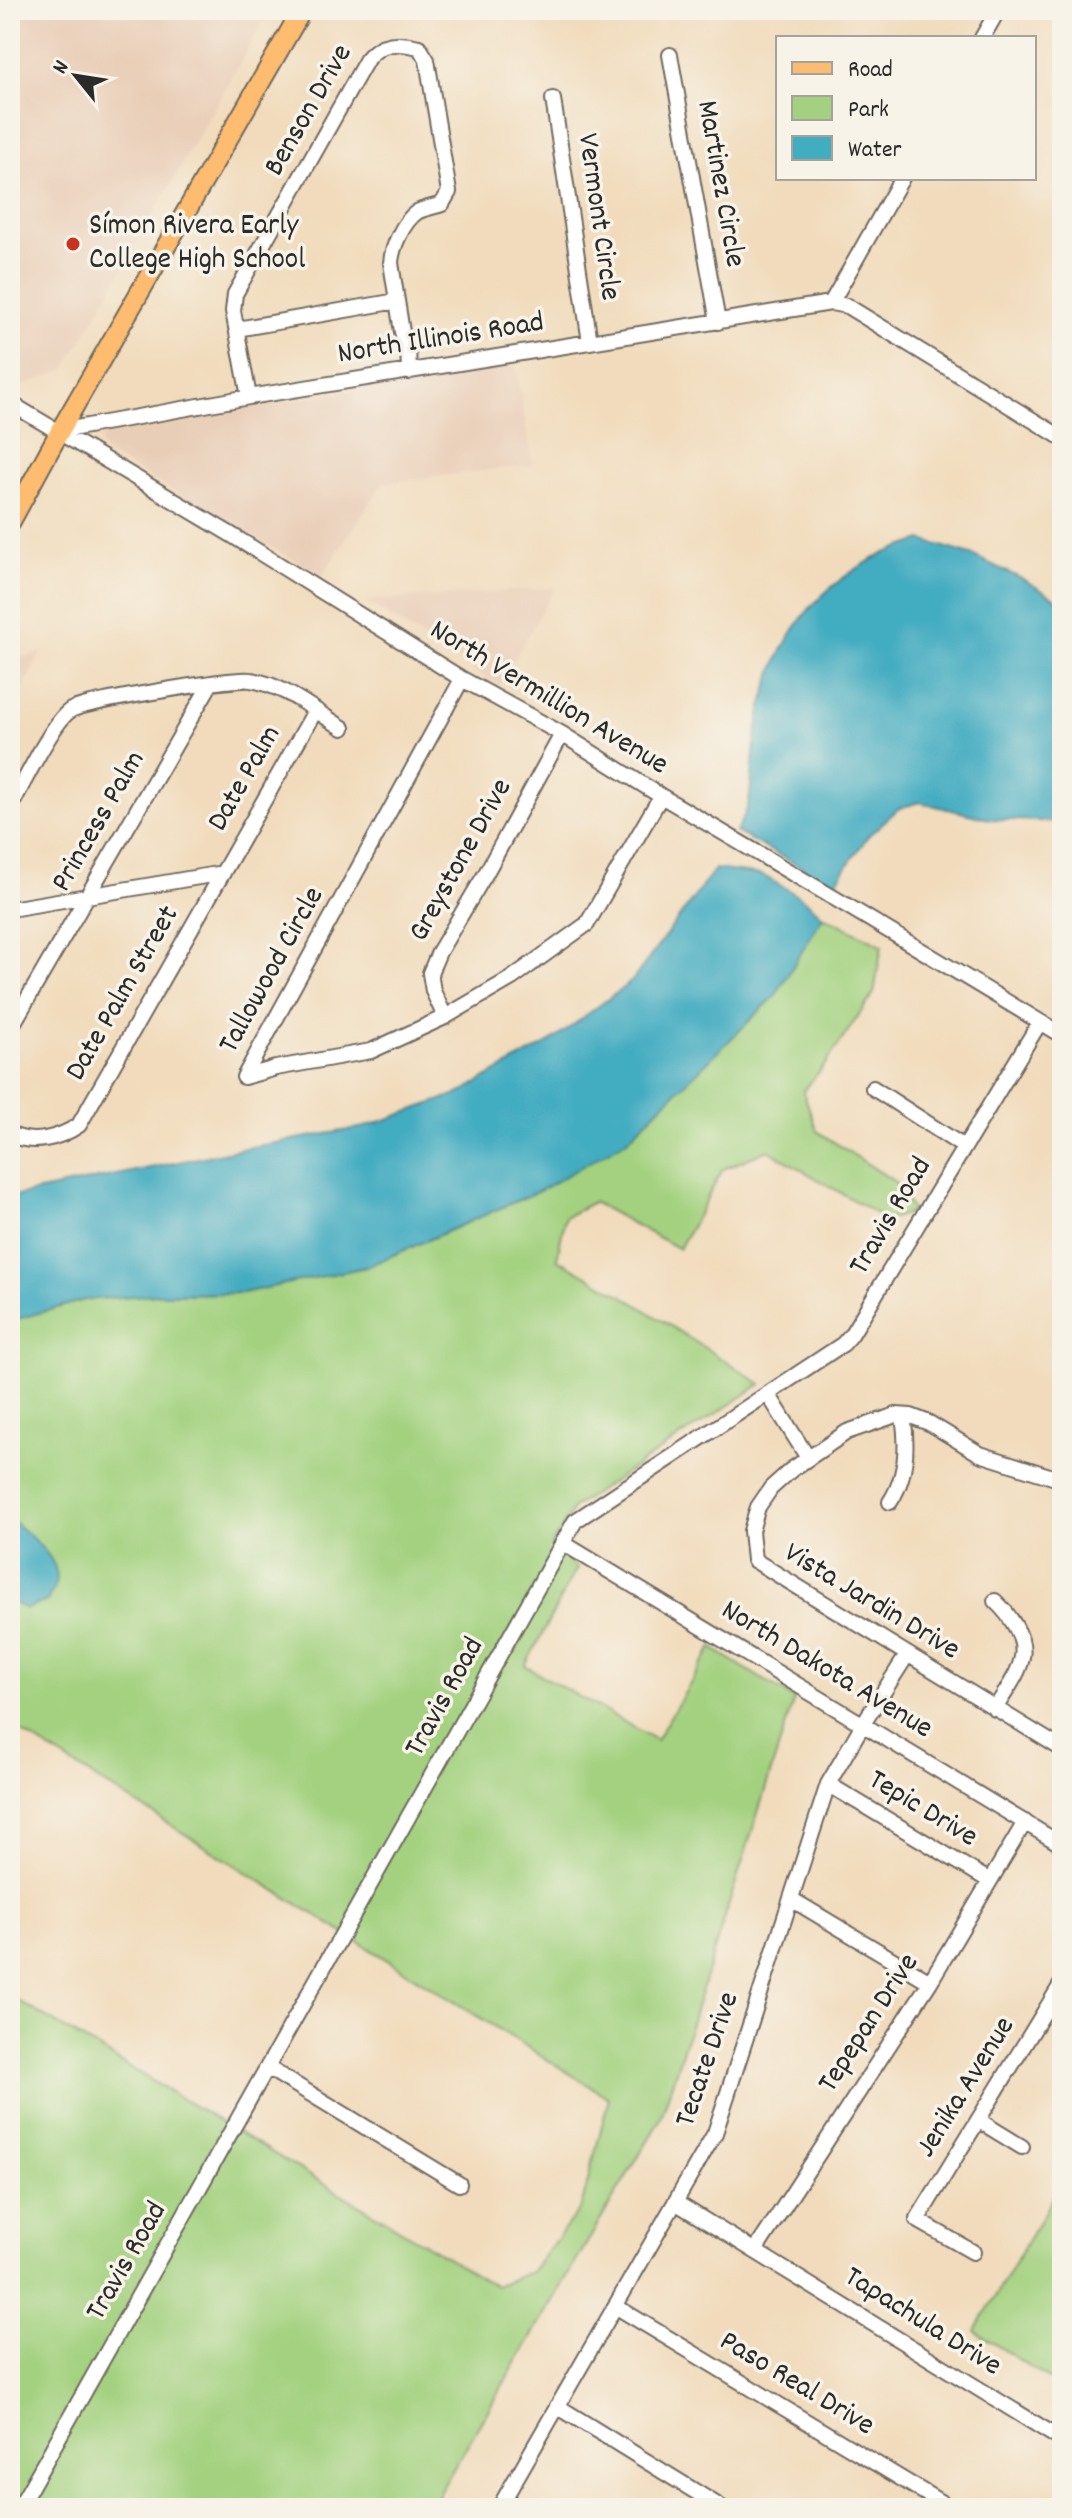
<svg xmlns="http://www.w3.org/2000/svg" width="1072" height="2518" viewBox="0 0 1072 2518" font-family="Dekko,sans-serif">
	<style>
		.built { fill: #e9ceb7 }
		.green { fill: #a3d17f; stroke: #677e55; stroke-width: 2 }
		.water { fill: #42acc1; stroke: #366c76; stroke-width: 2 }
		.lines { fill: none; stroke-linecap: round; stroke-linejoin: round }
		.minor-casing { stroke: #70695e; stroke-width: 18 }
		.major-casing { stroke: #70695e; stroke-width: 22 }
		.minor { stroke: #fff; stroke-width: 14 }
		.major { stroke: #febc70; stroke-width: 18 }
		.poi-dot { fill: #c8321e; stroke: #f7f3e8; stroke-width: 3 }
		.labels { text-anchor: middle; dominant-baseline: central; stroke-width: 7; stroke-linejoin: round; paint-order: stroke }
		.street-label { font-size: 30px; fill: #2b2b2b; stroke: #f7f3e8 }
		.poi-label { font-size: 30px; fill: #2b2b2b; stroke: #f7f3e8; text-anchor: start }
	</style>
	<rect width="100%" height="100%" fill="#f7f3e8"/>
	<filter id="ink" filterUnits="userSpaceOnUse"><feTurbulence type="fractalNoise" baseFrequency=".0125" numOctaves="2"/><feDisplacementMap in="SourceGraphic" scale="16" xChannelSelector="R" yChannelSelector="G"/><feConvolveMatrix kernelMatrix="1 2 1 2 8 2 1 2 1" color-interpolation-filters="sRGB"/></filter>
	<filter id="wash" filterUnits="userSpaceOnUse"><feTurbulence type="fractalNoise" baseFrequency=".006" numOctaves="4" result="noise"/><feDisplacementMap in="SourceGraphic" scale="32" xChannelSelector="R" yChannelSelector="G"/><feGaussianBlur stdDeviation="1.8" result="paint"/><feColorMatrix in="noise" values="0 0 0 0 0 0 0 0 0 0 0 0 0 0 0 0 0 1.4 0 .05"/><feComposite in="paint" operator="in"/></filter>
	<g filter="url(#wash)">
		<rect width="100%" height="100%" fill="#f1dbbc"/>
		<path class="built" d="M 10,10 L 270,10 L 65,370 L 13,389 L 10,387 Z
			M 515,364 L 533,465 L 383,483 L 322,576 L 106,453 L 100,444 L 105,429 Z
			M 10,421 L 21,427 L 18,451 L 10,466 Z
			M 555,588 L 499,686 L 365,601 Z
			M 42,652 L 10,710 L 10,661 Z"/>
		<path class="green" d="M 823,916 L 882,945 L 874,993 L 824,1066 L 803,1091 L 817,1131 L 895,1182 L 913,1212 L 887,1220 L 768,1150 L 723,1169 L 679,1249 L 593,1202 L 565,1217 L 557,1259 L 625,1297 L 761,1384 L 574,1507 L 551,1546 L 577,1568 L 525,1666 L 656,1740 L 712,1648 L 794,1699 L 661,2118 L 430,2508 L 10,2508 L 10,1996 L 495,2286 L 531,2272 L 581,2208 L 609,2098 L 10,1725 L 10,1601 L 26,1609 L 46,1601 L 56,1583 L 40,1545 L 10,1519 L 10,1328 L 16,1319 L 85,1300 L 157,1294 L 242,1293 L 366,1267 L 539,1191 L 775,996 Z
			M 1062,2182 L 1062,2388 L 975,2331 Z"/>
		<path class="water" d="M 922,540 L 974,556 L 1024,580 L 1062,602 L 1062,822 L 989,819 L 919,802 L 898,809 L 868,836 L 834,885 L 736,832 C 740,824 746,814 748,805 C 753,783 752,760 756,738 C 769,653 803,594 881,555 C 894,549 908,545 922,540 Z
			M 715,869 L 762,875 L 804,899 L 823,916 L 775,996 L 626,1141 L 539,1191 L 366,1267 L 242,1293 L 157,1294 L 85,1300 L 17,1319 L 10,1328 L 10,1197 L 246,1148 L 365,1127 L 458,1094 L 553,1040 L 632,981 Z
			M 10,1519 C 26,1533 63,1559 56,1584 C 54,1590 49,1596 47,1601 L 26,1609 L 10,1601 Z"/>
	</g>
	<g filter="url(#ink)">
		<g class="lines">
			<defs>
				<path id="minor" d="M 982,38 L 998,10
					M 670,55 L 718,322
					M 553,99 L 590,342
					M 831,303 L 902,178
					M 237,329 L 397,301
					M 249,397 L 233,311 L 235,294 L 367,59 C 381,41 399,42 419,47 L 427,60 L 449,192 L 442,204 C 434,207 424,208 417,212 C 403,222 392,247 391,263 L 402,332 L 408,345 L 409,372
					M 10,403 L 230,534 L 462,679 L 562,734 L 661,796 L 851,908 L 1062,1035
					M 60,431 L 249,397 L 831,303 L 847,306 L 1062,438
					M 462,679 L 244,1077 L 276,1068 L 371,1051 L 445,1017 L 512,978 L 587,924 L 661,796
					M 10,808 C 21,788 54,719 71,710 C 86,702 234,677 251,680 C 284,685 315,711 343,728
					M 10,909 L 223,873
					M 445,1017 L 433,991 L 430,973 L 439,952 L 486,873 L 562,734
					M 10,1029 L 211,683
					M 873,1088 L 964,1147
					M 10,1134 C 32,1146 60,1138 79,1125 L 315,711
					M 768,1394 L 808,1458
					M 1062,1480 L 980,1454 L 929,1423 L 911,1416 L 896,1415 L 847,1432 L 791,1470 L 771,1488 L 758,1507 L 751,1531 L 754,1560 L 1062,1749
					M 890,1502 C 907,1476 908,1446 903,1416
					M 563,1543 L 1062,1845
					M 995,1709 C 1004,1693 1019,1675 1022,1657 C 1026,1637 1009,1614 995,1601
					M 828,1784 L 990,1881
					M 791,1899 L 930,1982
					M 268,2068 L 459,2184
					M 978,2120 L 1022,2147
					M 675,2202 L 1062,2440
					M 755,2251 L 930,1982 L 1025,1822
					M 973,2252 L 917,2220 L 1062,1983
					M 615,2306 L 950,2508
					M 557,2406 L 722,2508
					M 19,2508 L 575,1521 L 843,1344 L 851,1335 L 1040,1022
					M 499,2508 L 715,2133 L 828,1784 L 863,1724 L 907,1655"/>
				<path id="major" d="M 10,523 L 60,431 L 302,10"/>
			</defs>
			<use href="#minor" class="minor-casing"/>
			<use href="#major" class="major-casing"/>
			<use href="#minor" class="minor"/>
			<use href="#major" class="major"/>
		</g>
	</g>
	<circle class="poi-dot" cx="73" cy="244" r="8"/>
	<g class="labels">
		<g class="street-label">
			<text transform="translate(310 111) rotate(-60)">Benson Drive</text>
			<text transform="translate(719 184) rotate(80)">Martinez Circle</text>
			<text transform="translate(597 217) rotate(82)">Vermont Circle</text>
			<text transform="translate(441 340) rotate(-9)">North Illinois Road</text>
			<text transform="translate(548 699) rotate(31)">North Vermillion Avenue</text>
			<text transform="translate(246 779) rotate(-60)">Date Palm</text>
			<text transform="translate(100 822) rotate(-60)">Princess Palm</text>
			<text transform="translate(462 861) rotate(-61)">Greystone Drive</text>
			<text transform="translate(273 971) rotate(-61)">Tallowood Circle</text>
			<text transform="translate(124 994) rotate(-60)">Date Palm Street</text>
			<text transform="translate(892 1217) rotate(-59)">Travis Road</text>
			<text transform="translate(871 1603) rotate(31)">Vista Jardin Drive</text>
			<text transform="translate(826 1671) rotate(31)">North Dakota Avenue</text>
			<text transform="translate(446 1698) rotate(-61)">Travis Road</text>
			<text transform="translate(922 1810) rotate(31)">Tepic Drive</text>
			<text transform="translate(870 2024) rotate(-57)">Tepepan Drive</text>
			<text transform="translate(709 2060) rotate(-71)">Tecate Drive</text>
			<text transform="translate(967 2088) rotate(-58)">Jenika Avenue</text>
			<text transform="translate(128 2262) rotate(-60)">Travis Road</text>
			<text transform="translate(922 2323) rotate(32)">Tapachula Drive</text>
			<text transform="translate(796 2385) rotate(31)">Paso Real Drive</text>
		</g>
		<g class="poi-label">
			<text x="89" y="227">Símon Rivera Early<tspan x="89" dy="34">College High School</tspan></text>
		</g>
	</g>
	<rect width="1072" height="2518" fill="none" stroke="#f7f3e8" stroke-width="40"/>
	<rect x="776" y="36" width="260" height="144" fill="#f7f3e8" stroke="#a5a39c" stroke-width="2"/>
	<rect x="792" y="62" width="40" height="12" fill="#febc70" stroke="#a5a39c" stroke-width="2"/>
	<text x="848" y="76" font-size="24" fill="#2b2b2b">Road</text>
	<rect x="792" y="96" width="40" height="24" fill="#a3d17f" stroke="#a5a39c" stroke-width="2"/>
	<text x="848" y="116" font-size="24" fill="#2b2b2b">Park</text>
	<rect x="792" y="136" width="40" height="24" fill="#42acc1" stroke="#a5a39c" stroke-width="2"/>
	<text x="848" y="156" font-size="24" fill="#2b2b2b">Water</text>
	<g transform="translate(76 76) rotate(300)" stroke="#f7f3e8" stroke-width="6" paint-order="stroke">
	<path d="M0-6L14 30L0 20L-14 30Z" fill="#2b2b2b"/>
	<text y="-12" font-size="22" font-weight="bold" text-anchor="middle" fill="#2b2b2b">N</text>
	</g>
</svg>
